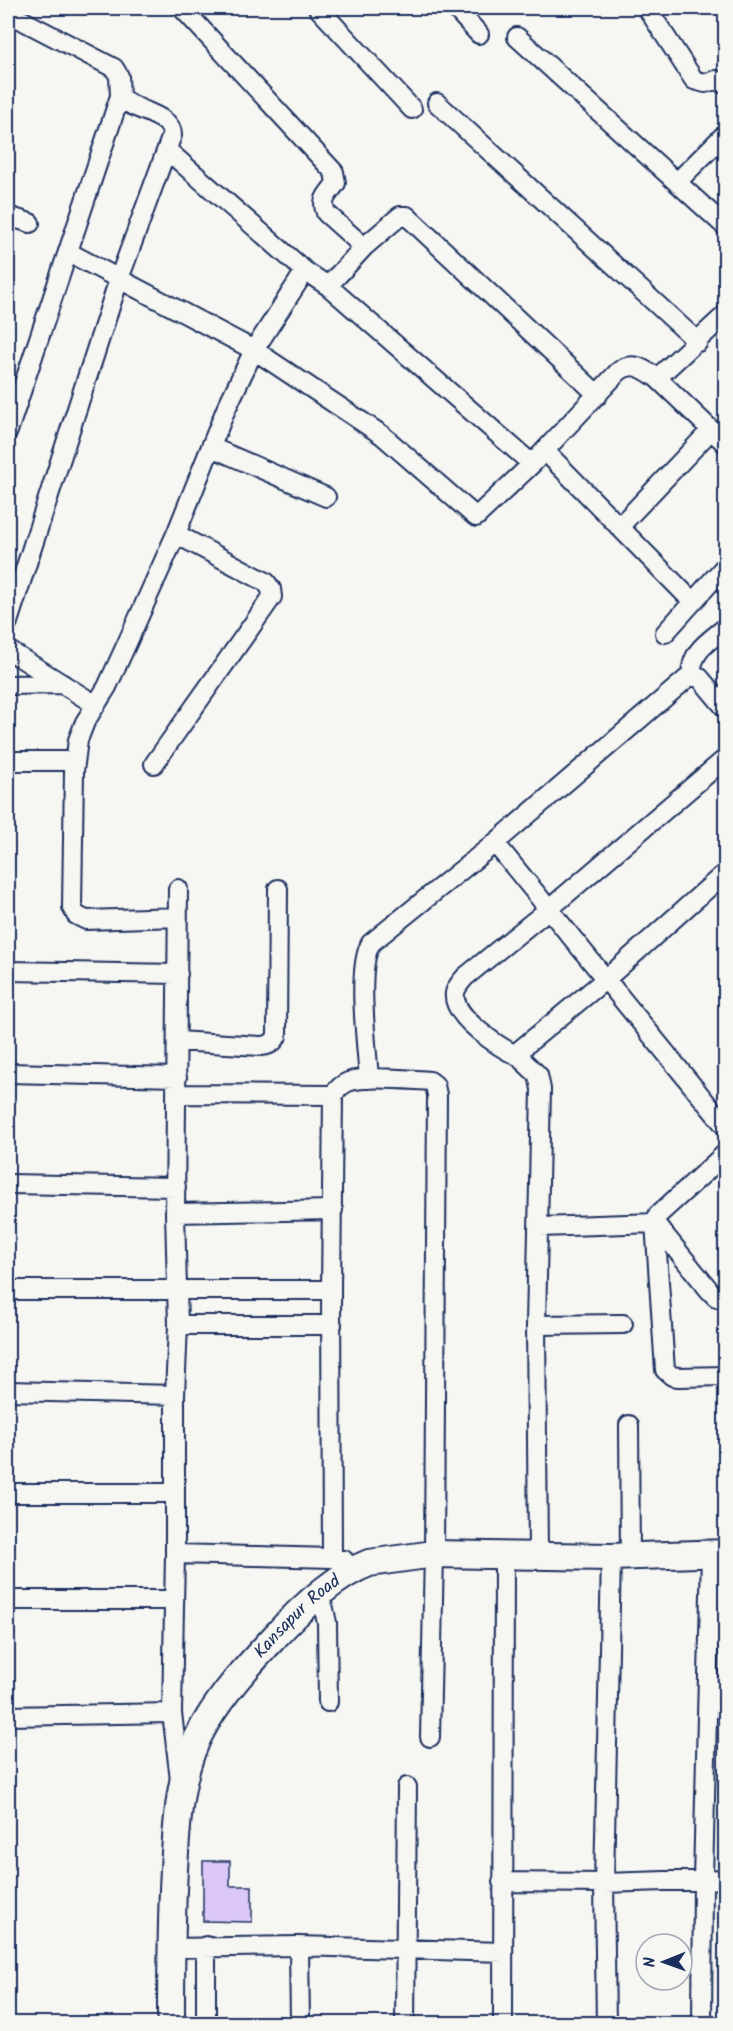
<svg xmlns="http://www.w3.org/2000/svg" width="733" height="2031" viewBox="0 0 733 2031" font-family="Kalam,sans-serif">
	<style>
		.building { fill: #dbc8f9; stroke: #1b2f5e; stroke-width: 1.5 }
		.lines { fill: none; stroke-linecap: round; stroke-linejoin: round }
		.street-casing { stroke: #1b2f5e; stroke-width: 22 }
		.secondary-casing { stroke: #1b2f5e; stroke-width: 30 }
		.street { stroke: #f6f6f2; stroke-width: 18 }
		.secondary { stroke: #f6f6f2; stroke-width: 26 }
		.labels { text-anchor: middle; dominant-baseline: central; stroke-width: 4.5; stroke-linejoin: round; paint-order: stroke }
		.street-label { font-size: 18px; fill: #1b2f5e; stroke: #f6f6f2 }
	</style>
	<rect width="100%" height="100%" fill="#f6f6f2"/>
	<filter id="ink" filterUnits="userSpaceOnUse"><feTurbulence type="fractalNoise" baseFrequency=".0167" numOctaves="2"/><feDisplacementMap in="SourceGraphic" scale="12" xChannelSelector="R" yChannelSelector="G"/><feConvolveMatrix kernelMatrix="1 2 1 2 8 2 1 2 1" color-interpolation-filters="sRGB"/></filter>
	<g filter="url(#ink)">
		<path class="building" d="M 203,1861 L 230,1861 L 230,1886 L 252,1886 L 252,1922 L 203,1921 Z"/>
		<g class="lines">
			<defs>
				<path id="street" d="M 182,8 L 334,172 L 336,183 C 329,194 320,198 326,213 L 364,247
					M 318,8 L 412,109
					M 455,8 L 479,34
					M 647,8 L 694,80 L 705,83 L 716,80 L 726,85
					M 8,13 L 114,68 L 119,76 L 120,96 L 8,431
					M 517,37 L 726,227
					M 437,103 L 698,342
					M 167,150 L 305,271 L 328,286 L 532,464
					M 678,181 L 726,133
					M 8,216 L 30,223
					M 68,252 L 254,350 L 382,435 L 476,517 L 532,464 L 618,372 C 632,360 644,369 657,378 L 726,444
					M 328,286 L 364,247 L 400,216 L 407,216 L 598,395
					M 657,378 L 726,314
					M 211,447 L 326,497
					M 545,451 L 693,602
					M 619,527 L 711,430
					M 8,622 L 119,279 L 172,135 C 172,113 132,112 120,96
					M 665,633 L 726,565
					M 8,650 L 96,705
					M 691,675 L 700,678 L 726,709
					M 8,685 L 63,684
					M 8,761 L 75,761
					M 154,764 L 272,597 L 271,589 L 266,582 L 176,534
					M 495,843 L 726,1127
					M 178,889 L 175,1213 L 178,1325 L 175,1395 L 175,1554 L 172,1713 L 180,1780
					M 178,917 L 86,920 L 76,915 L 72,907 L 74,771 L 78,740 L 85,722 L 107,687 L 128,641 L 176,534 L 226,409 L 254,350 L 305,271
					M 8,971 L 178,974
					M 177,1041 L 260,1046 C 268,1046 273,1044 277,1036 L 278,889
					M 520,1057 C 502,1049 451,1017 455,993 C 456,987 461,982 465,977 L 549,909 L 726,758
					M 8,1073 L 177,1077
					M 369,1079 C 367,1047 356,968 371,943 L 495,843 L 691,675 C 692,650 708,642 726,627
					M 177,1094 L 333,1095
					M 726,1153 L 658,1215 L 655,1223 L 665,1370 L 672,1376 L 679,1377 L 726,1376
					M 8,1184 L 176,1187
					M 175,1213 L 333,1210
					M 540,1227 L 655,1223 L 710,1291 L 716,1297 L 726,1300
					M 8,1290 L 331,1290
					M 178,1325 L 332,1325
					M 536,1325 L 623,1324
					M 8,1391 L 175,1395
					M 629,1425 L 630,1557
					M 8,1493 L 174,1493
					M 175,1554 L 332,1558 L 344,1560
					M 538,1554 L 536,1325 L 541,1089 L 538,1075 L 522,1060 L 521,1049 L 606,979 L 726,872
					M 332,1558 L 331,1290 L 333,1095 C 337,1089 341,1085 348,1082 C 365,1075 409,1080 430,1081 L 435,1085 L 437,1095 L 434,1554 L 430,1737
					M 316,1596 L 324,1609 L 327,1623 L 328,1702
					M 8,1600 L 173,1600
					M 8,1716 L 172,1713
					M 502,1882 L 604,1883 L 726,1879
					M 206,1946 L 206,2024
					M 299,1946 L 300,2024
					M 171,1948 L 299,1946 L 503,1952
					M 405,2024 L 407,1787
					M 503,2024 L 504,1554
					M 606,2024 L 604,1883 L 611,1557
					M 702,2024 L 703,1879 L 711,1554"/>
				<g id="secondary">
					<path id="s1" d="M 171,2024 C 171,1972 171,1921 174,1869 C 177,1819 179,1767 205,1724 C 223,1693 246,1668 270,1642 C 296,1613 332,1577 369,1563 L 434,1554 L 611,1557 L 726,1553"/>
				</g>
			</defs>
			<use href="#street" class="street-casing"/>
			<use href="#secondary" class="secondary-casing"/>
			<use href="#street" class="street"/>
			<use href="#secondary" class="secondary"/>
		</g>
	</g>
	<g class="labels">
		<g class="street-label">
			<text stroke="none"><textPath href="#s1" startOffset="447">Kansapur Road</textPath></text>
		</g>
	</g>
	<rect width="733" height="2031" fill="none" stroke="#f6f6f2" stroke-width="30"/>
	<rect x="15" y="15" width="703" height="2001" fill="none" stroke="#1b2f5e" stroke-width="2" filter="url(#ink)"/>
	<g transform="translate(664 1962) rotate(269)"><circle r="28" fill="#f6f6f2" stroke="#9ea6b7" stroke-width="1.5"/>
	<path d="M0-4.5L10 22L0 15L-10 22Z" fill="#1b2f5e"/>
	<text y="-9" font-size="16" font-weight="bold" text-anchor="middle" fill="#1b2f5e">N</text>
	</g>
</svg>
